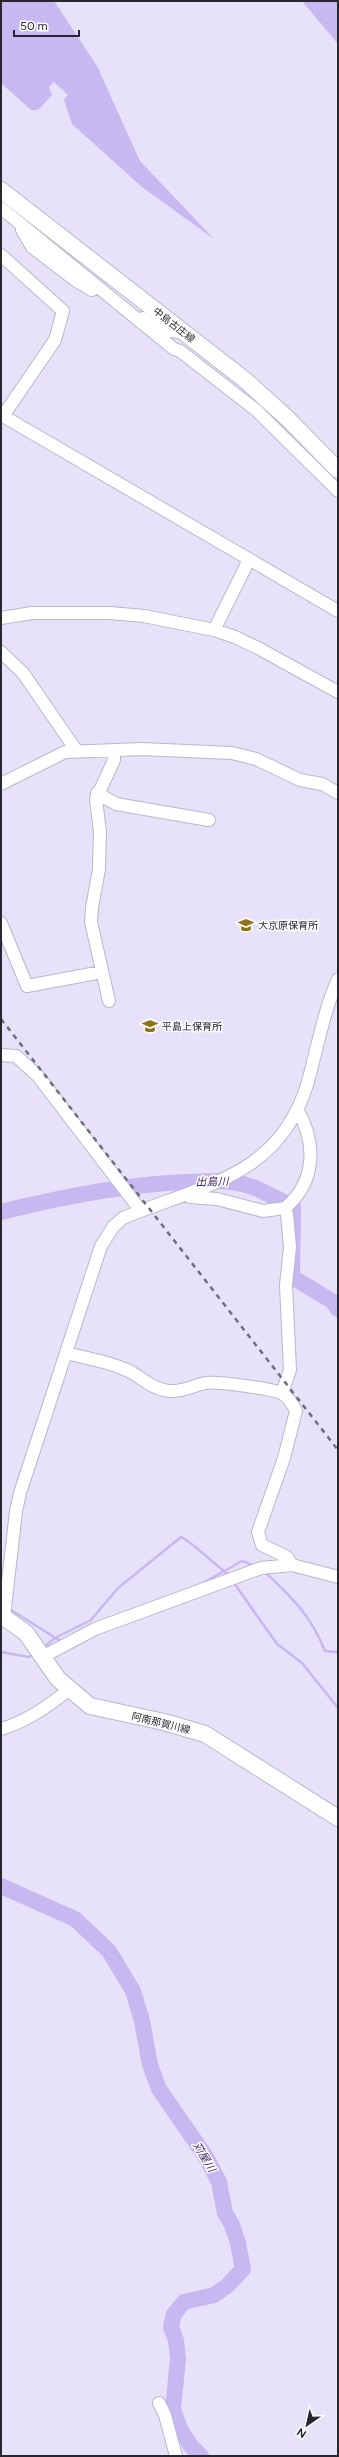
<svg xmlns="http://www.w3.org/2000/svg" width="339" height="2457" viewBox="0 0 339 2457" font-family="Figtree,'Noto Sans JP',sans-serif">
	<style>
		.water { fill: #c7b8f2 }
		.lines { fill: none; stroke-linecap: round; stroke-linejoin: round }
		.stream { stroke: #c7b8f2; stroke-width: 2.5 }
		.river { stroke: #c7b8f2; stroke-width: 16 }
		.minor-casing { stroke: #bbb6cd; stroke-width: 14 }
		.major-casing { stroke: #bbb6cd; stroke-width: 18 }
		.minor { stroke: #fff; stroke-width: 12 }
		.major { stroke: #fff; stroke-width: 16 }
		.rail { stroke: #706d7b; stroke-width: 2.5; stroke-dasharray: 5 5; stroke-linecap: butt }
		.labels { text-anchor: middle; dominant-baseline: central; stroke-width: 3; stroke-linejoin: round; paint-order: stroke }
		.street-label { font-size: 10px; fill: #28262f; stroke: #fff }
		.poi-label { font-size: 10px; fill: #28262f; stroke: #fff; text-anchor: start }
		.water-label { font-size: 11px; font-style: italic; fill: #432c6f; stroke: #fff }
	</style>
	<rect width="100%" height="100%" fill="#e7e2f9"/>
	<path class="water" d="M 1,1 L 54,1 L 97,66 L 140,161 L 214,239 L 142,187 L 72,124 L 64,100 L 68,95 L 54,82 L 49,87 L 52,95 L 38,110 L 31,110 L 1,83 Z
		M 302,1 L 338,1 L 338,44 Z"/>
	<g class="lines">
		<path class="stream" d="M 265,1572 C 293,1599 310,1614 325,1651 L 338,1652
			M 203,1583 L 242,1561 L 255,1566
			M 234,1583 L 277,1644 L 302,1663 L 338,1708
			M 11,1610 L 62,1642
			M 44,1647 L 55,1638 L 91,1620 L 118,1588 L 181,1537 C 187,1538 220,1569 229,1575
			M 1,1652 L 29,1657 L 33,1655"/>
		<path class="river" d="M 1,1212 C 61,1197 121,1185 184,1182 C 199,1182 217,1180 232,1182 C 257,1185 271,1197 293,1206 L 292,1277 L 332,1301 L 338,1309
			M 1,1886 L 75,1919 L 109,1951 L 133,1991 L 142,2021 L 150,2065 L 159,2089 L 206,2157 L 219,2182 L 225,2213 L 232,2225 L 238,2243 L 243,2269 L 227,2286 L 214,2295 L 184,2302 L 174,2314 L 171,2327 L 176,2340 L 178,2359 L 173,2409 L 180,2429 L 191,2446 L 201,2456"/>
		<defs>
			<path id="minor" d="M 1,208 L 174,349 L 180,351 L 256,410 L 338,491
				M 22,230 L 32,247 L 75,280 L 92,290
				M 1,255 L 63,311 L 55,340 L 3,416 L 338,611
				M 143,318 L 169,331 L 183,332
				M 1,618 L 32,613 L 110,613 L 144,616 L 214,630 L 235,637 L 258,648 L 338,692
				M 214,630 L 249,560
				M 1,652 L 23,673 L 76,750
				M 1,784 L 65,752 L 142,749 L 232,753 L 256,759 L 300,780 L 322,784 L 338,793
				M 97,793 L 116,804 L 209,820
				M 1,923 L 27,986 L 102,972
				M 109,1001 L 91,922 L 92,908 L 99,869 L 100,832 L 96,799 L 114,760 L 114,752
				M 1,1055 L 16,1056 L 38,1076 L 141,1211
				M 190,1197 L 217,1199 L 263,1211 L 285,1208 C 316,1182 317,1143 297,1109
				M 66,1353 C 85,1358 106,1361 124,1369 C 139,1374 148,1387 164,1390 C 178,1394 192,1386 205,1383 C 216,1381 275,1389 283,1394 C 289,1398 293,1405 296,1411 L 284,1458 L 258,1532 L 262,1545 L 287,1557 L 292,1565
				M 282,1393 L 290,1370 L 286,1285 L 290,1247 L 287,1214 L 285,1208
				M 4,1617 L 16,1511 L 20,1493 L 101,1246 L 113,1227 L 123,1218 C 201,1185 278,1178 307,1085 C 317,1050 323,1013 338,979
				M 44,1656 L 95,1629 L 261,1568 L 292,1565 L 338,1577
				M 1,1729 C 25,1722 49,1706 68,1690
				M 159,2403 L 165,2415 L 176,2456"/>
			<path id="major" d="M 1,190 L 245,380 L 287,418 L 338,470
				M 1,1615 L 26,1633 L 58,1679 L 90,1706 L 164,1722 L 205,1734 L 338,1818"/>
		</defs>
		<use href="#minor" class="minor-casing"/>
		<use href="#major" class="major-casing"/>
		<use href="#minor" class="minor"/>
		<use href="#major" class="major"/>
		<path class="rail" d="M 1,1019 L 338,1450"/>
	</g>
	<defs>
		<symbol id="school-bare" viewBox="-9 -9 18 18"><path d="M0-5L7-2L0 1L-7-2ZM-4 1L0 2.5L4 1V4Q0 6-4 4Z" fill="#917117" stroke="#fff" stroke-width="2.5" paint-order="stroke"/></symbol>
	</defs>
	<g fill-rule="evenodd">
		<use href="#school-bare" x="235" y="914" width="22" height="22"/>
		<use href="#school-bare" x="139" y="1015" width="22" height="22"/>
	</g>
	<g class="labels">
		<g class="street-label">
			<text transform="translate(174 325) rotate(38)">中島古庄線</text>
			<text transform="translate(161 1723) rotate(14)">阿南那賀川線</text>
		</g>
		<g class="poi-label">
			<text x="258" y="925">大京原保育所</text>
			<text x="162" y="1026">平島上保育所</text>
		</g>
		<g class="water-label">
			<text transform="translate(212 1182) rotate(-1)">出島川</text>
			<text transform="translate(204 2157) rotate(59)">苅屋川</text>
		</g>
	</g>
	<rect width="339" height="2457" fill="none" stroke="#28262f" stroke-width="4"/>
	<g transform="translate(307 2425) rotate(214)" stroke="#ffffff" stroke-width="3" paint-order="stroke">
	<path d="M0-3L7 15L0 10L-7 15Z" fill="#28262f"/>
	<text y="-6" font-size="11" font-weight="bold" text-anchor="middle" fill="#28262f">N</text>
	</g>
	<path d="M14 30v6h65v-6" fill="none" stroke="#28262f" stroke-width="2"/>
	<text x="20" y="30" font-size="12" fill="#28262f" stroke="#ffffff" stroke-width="3" paint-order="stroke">50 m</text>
</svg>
